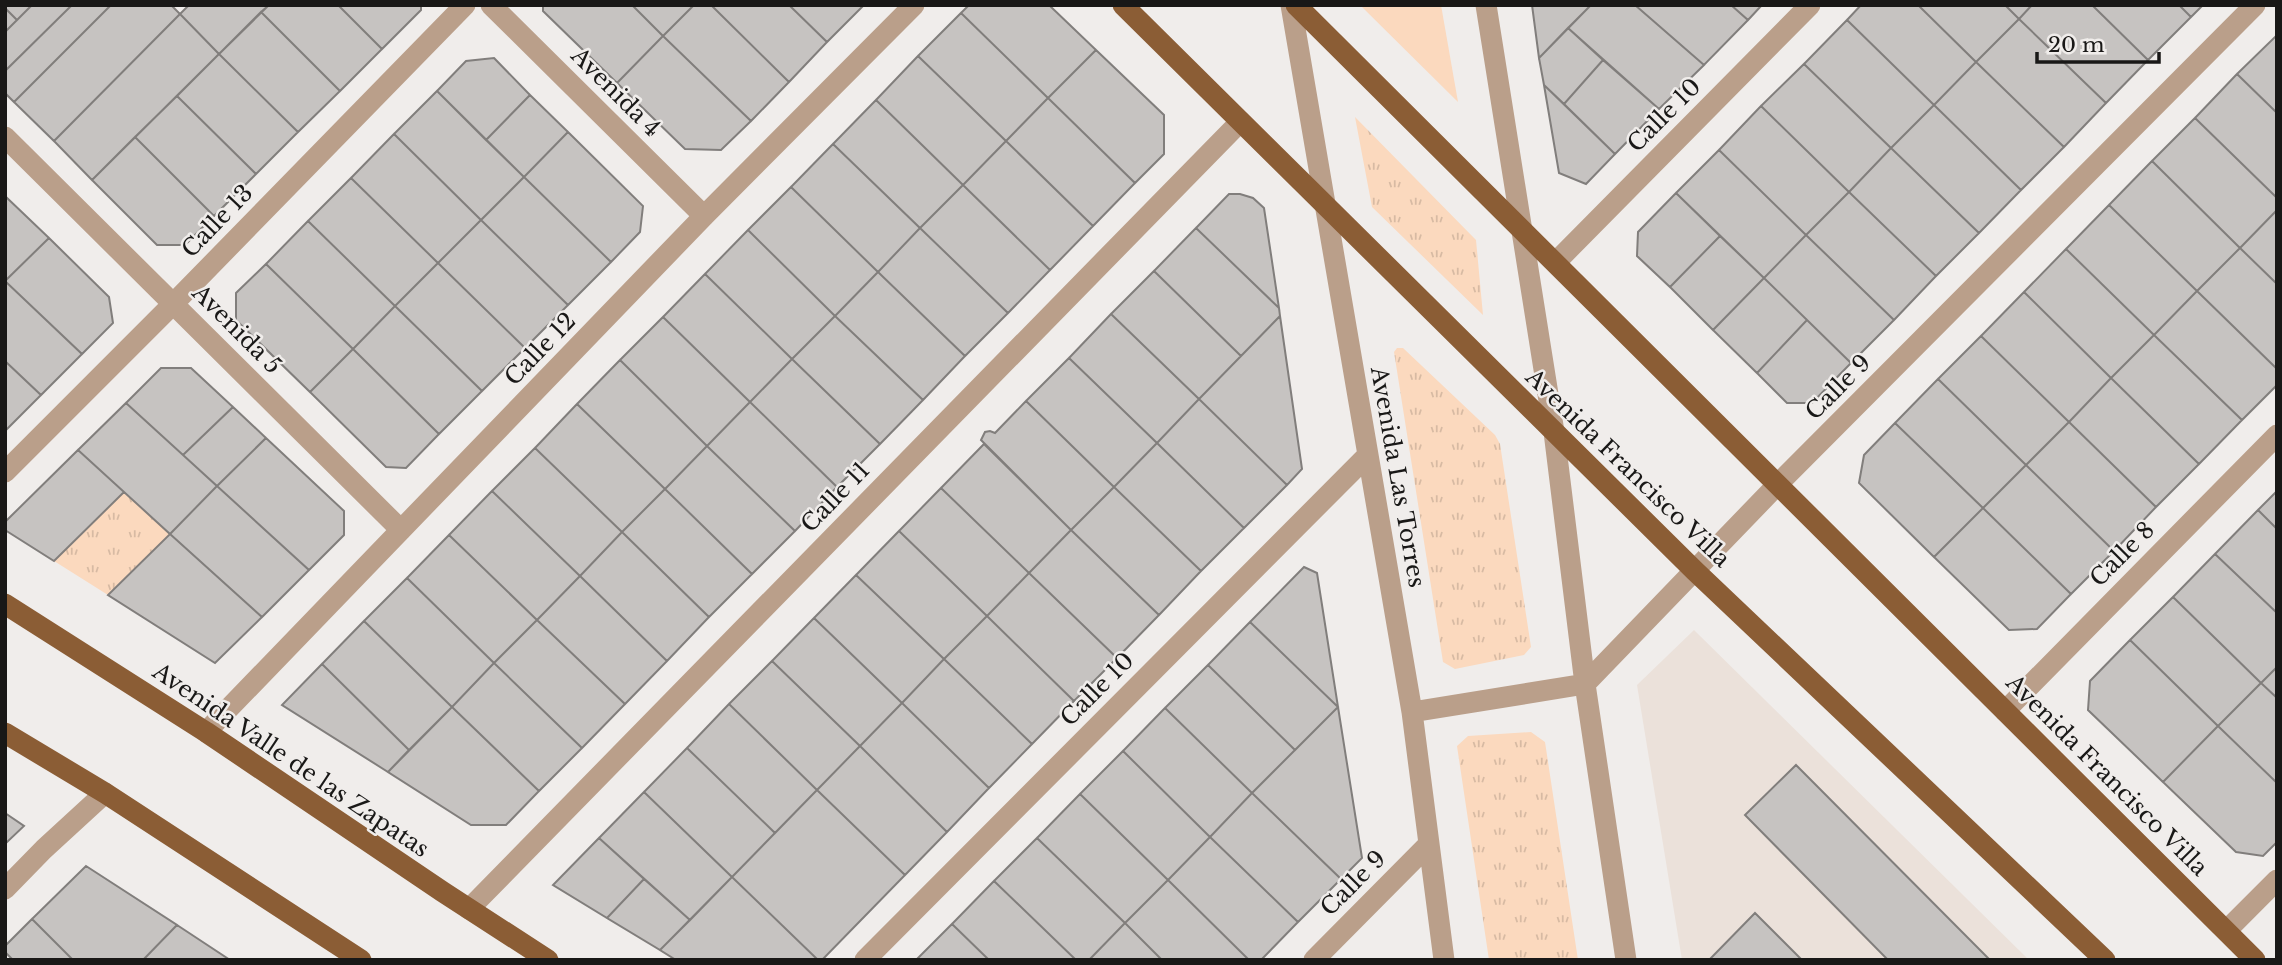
<svg xmlns="http://www.w3.org/2000/svg" width="2282" height="965" viewBox="0 0 2282 965" font-family="'Libre Baskerville',serif">
	<style>
		.built { fill: #ebe1da }
		.grass { fill: url(#grass-tufts) }
		.garden { fill: #fbd9be }
		.building { fill: #c6c3c1; stroke: #817e7c; stroke-width: 2 }
		.lines { fill: none; stroke-linecap: round; stroke-linejoin: round }
		.minor { stroke: #ba9f8a; stroke-width: 21 }
		.major { stroke: #8b5d35; stroke-width: 21 }
		.labels { text-anchor: middle; dominant-baseline: central; stroke-width: 5; stroke-linejoin: round; paint-order: stroke }
		.street-label { font-size: 23px; fill: #191817; stroke: #f0edeb }
	</style>
	<defs>
		<pattern id="grass-tufts" width="24" height="20" patternUnits="userSpaceOnUse" patternTransform="scale(1.75)"><rect width="24" height="20" fill="#fbd9be"/><path d="M3 7l-1-3M5 7V3M7 7l1-3M15 17l-1-3M17 17v-4M19 17l1-3" fill="none" stroke="#d7baa3"/></pattern>
	</defs>
	<rect width="100%" height="100%" fill="#f0edeb"/>
	<path class="built" d="M 1694,630 L 2029,960 L 1682,960 L 1637,685 Z"/>
	<path class="grass" d="M 1355,117 L 1476,240 L 1483,315 L 1372,207 Z
		M 1397,348 L 1403,348 L 1495,435 L 1500,444 L 1531,647 L 1524,655 L 1455,669 L 1443,662 L 1394,352 Z
		M 124,492 L 170,534 L 108,595 L 54,561 Z
		M 1531,732 L 1545,742 L 1578,960 L 1489,960 L 1457,746 L 1468,736 Z"/>
	<path class="garden" d="M 1360,5 L 1441,5 L 1458,102 Z"/>
	<path class="building" d="M 5,5 L 32,5 L 17,20 L 5,8 Z
		M 32,5 L 72,5 L 5,71 L 5,32 Z
		M 72,5 L 111,5 L 14,102 L 5,93 L 5,71 Z
		M 111,5 L 171,5 L 180,14 L 54,141 L 14,102 Z
		M 189,5 L 269,5 L 219,54 L 180,14 Z
		M 269,5 L 338,5 L 382,49 L 340,91 L 261,12 Z
		M 338,5 L 421,5 L 421,10 L 382,49 Z
		M 543,5 L 632,5 L 663,36 L 617,83 L 543,11 Z
		M 632,5 L 694,5 L 663,36 Z
		M 694,5 L 711,5 L 789,82 L 751,121 L 663,36 Z
		M 711,5 L 789,5 L 827,42 L 789,82 Z
		M 789,5 L 864,5 L 827,42 Z
		M 969,5 L 1049,5 L 1096,50 L 1048,98 L 961,13 Z
		M 1532,5 L 1591,5 L 1539,58 Z
		M 1591,5 L 1635,5 L 1704,65 L 1659,109 L 1568,28 Z
		M 1635,5 L 1731,5 L 1748,20 L 1704,65 Z
		M 1731,5 L 1762,5 L 1748,20 Z
		M 1861,5 L 1918,5 L 1976,62 L 1934,105 L 1847,20 Z
		M 1918,5 L 2005,5 L 2019,19 L 1976,62 Z
		M 2005,5 L 2032,5 L 2019,19 Z
		M 2032,5 L 2092,5 L 2148,60 L 2106,103 L 2019,19 Z
		M 2092,5 L 2179,5 L 2191,17 L 2148,60 Z
		M 2179,5 L 2203,5 L 2191,17 Z
		M 5,8 L 17,20 L 5,32 Z
		M 261,12 L 340,91 L 298,132 L 219,54 Z
		M 961,13 L 1048,98 L 1006,141 L 918,56 Z
		M 180,14 L 219,54 L 92,180 L 54,141 Z
		M 2019,19 L 2106,103 L 2064,147 L 1976,62 Z
		M 1847,20 L 1934,105 L 1891,148 L 1804,64 Z
		M 1568,28 L 1603,60 L 1564,104 L 1544,85 L 1539,58 Z
		M 2277,35 L 2277,113 L 2237,74 Z
		M 663,36 L 751,121 L 721,150 L 685,149 L 617,83 Z
		M 1096,50 L 1164,115 L 1164,154 L 1135,183 L 1048,98 Z
		M 219,54 L 298,132 L 256,174 L 177,96 Z
		M 918,56 L 1006,141 L 963,185 L 876,100 Z
		M 494,58 L 530,95 L 486,140 L 437,91 L 466,61 Z
		M 1603,60 L 1659,109 L 1615,154 L 1564,104 Z
		M 1976,62 L 2064,147 L 2021,190 L 1934,105 Z
		M 1804,64 L 1891,148 L 1849,192 L 1761,106 Z
		M 2237,74 L 2277,113 L 2277,198 L 2195,118 Z
		M 1544,85 L 1615,154 L 1586,184 L 1559,173 Z
		M 437,91 L 524,177 L 481,220 L 394,134 Z
		M 530,95 L 568,132 L 524,177 L 486,140 Z
		M 177,96 L 256,174 L 214,216 L 135,137 Z
		M 1048,98 L 1135,183 L 1093,226 L 1006,141 Z
		M 876,100 L 963,185 L 920,228 L 833,144 Z
		M 1934,105 L 2021,190 L 1979,233 L 1891,148 Z
		M 1761,106 L 1849,192 L 1806,235 L 1719,150 Z
		M 2195,118 L 2277,198 L 2277,210 L 2240,248 L 2152,161 Z
		M 568,132 L 643,206 L 640,232 L 611,262 L 524,177 Z
		M 394,134 L 481,220 L 438,263 L 351,178 Z
		M 135,137 L 214,216 L 185,245 L 157,245 L 92,180 Z
		M 1006,141 L 1093,226 L 1050,270 L 963,185 Z
		M 833,144 L 920,228 L 878,272 L 791,187 Z
		M 1891,148 L 1979,233 L 1936,276 L 1849,192 Z
		M 1719,150 L 1806,235 L 1764,278 L 1676,193 Z
		M 2152,161 L 2240,248 L 2197,291 L 2109,205 Z
		M 524,177 L 611,262 L 568,305 L 481,220 Z
		M 351,178 L 438,263 L 395,306 L 308,221 Z
		M 963,185 L 1050,270 L 1008,313 L 920,228 Z
		M 791,187 L 878,272 L 835,316 L 748,230 Z
		M 1849,192 L 1936,276 L 1894,320 L 1806,235 Z
		M 1676,193 L 1720,236 L 1670,287 L 1637,256 L 1638,232 Z
		M 1229,194 L 1240,194 L 1253,198 L 1264,208 L 1279,308 L 1196,228 Z
		M 5,196 L 49,238 L 5,281 Z
		M 2109,205 L 2197,291 L 2154,335 L 2066,249 Z
		M 2277,210 L 2277,284 L 2240,248 Z
		M 481,220 L 568,305 L 525,348 L 438,263 Z
		M 308,221 L 395,306 L 353,349 L 266,264 Z
		M 920,228 L 1008,313 L 965,356 L 878,272 Z
		M 1196,228 L 1279,308 L 1280,316 L 1241,356 L 1154,271 Z
		M 748,230 L 835,316 L 792,359 L 705,274 Z
		M 1806,235 L 1894,320 L 1851,363 L 1764,278 Z
		M 1720,236 L 1764,278 L 1713,330 L 1670,287 Z
		M 49,238 L 109,297 L 113,323 L 82,354 L 5,281 Z
		M 2240,248 L 2277,284 L 2277,369 L 2197,291 Z
		M 2066,249 L 2154,335 L 2111,378 L 2024,292 Z
		M 438,263 L 525,348 L 482,391 L 395,306 Z
		M 266,264 L 353,349 L 310,392 L 236,320 L 236,293 Z
		M 1154,271 L 1241,356 L 1199,399 L 1111,314 Z
		M 878,272 L 965,356 L 923,400 L 835,316 Z
		M 705,274 L 792,359 L 750,402 L 663,317 Z
		M 1764,278 L 1807,320 L 1757,373 L 1713,330 Z
		M 5,281 L 82,354 L 41,395 L 5,361 Z
		M 2197,291 L 2277,369 L 2277,385 L 2242,420 L 2154,335 Z
		M 2024,292 L 2111,378 L 2069,422 L 1981,336 Z
		M 395,306 L 482,391 L 439,434 L 353,349 Z
		M 1111,314 L 1199,399 L 1157,443 L 1069,358 Z
		M 835,316 L 923,400 L 880,444 L 792,359 Z
		M 1280,316 L 1302,469 L 1287,485 L 1199,399 Z
		M 663,317 L 750,402 L 707,446 L 620,360 Z
		M 1807,320 L 1851,363 L 1812,403 L 1787,403 L 1757,373 Z
		M 2154,335 L 2242,420 L 2199,464 L 2111,378 Z
		M 1981,336 L 2069,422 L 2026,465 L 1938,379 Z
		M 353,349 L 439,434 L 406,468 L 386,467 L 310,392 Z
		M 1069,358 L 1157,443 L 1114,487 L 1026,401 Z
		M 792,359 L 880,444 L 837,487 L 750,402 Z
		M 620,360 L 707,446 L 665,489 L 577,404 Z
		M 5,361 L 41,395 L 5,431 Z
		M 161,368 L 191,368 L 233,407 L 183,455 L 126,403 Z
		M 2111,378 L 2199,464 L 2156,507 L 2069,422 Z
		M 1938,379 L 2026,465 L 1983,508 L 1895,423 Z
		M 1199,399 L 1287,485 L 1244,528 L 1157,443 Z
		M 1026,401 L 1114,487 L 1071,530 L 981,440 L 985,432 L 990,431 L 995,433 Z
		M 750,402 L 837,487 L 795,531 L 707,446 Z
		M 126,403 L 217,486 L 170,534 L 78,450 Z
		M 577,404 L 665,489 L 622,532 L 535,448 Z
		M 233,407 L 266,438 L 217,486 L 183,455 Z
		M 2069,422 L 2156,507 L 2114,551 L 2026,465 Z
		M 1895,423 L 1983,508 L 1934,557 L 1859,483 L 1864,455 Z
		M 266,438 L 344,511 L 344,535 L 309,570 L 217,486 Z
		M 1157,443 L 1244,528 L 1201,571 L 1114,487 Z
		M 984,444 L 1071,530 L 1029,573 L 941,488 Z
		M 707,446 L 795,531 L 752,574 L 665,489 Z
		M 535,448 L 622,532 L 580,576 L 492,491 Z
		M 78,450 L 124,492 L 54,561 L 5,530 L 5,522 Z
		M 2026,465 L 2114,551 L 2071,594 L 1983,508 Z
		M 217,486 L 309,570 L 262,617 L 170,534 Z
		M 1114,487 L 1201,571 L 1159,615 L 1071,530 Z
		M 941,488 L 1029,573 L 987,616 L 899,531 Z
		M 665,489 L 752,574 L 709,617 L 622,532 Z
		M 492,491 L 580,576 L 537,620 L 449,535 Z
		M 2277,491 L 2277,529 L 2258,510 Z
		M 1983,508 L 2071,594 L 2037,629 L 2009,630 L 1934,557 Z
		M 2258,510 L 2277,529 L 2277,613 L 2215,554 Z
		M 1071,530 L 1159,615 L 1117,658 L 1029,573 Z
		M 899,531 L 987,616 L 944,659 L 856,575 Z
		M 622,532 L 709,617 L 667,661 L 580,576 Z
		M 170,534 L 262,617 L 215,663 L 108,595 Z
		M 449,535 L 537,620 L 494,663 L 407,578 Z
		M 2215,554 L 2277,613 L 2277,667 L 2261,683 L 2173,597 Z
		M 1304,567 L 1317,573 L 1338,707 L 1250,622 Z
		M 1029,573 L 1117,658 L 1074,701 L 987,616 Z
		M 856,575 L 944,659 L 902,703 L 814,618 Z
		M 580,576 L 667,661 L 625,704 L 537,620 Z
		M 407,578 L 494,663 L 452,707 L 364,621 Z
		M 2173,597 L 2261,683 L 2218,726 L 2130,640 Z
		M 987,616 L 1074,701 L 1032,744 L 944,659 Z
		M 814,618 L 902,703 L 860,746 L 772,661 Z
		M 537,620 L 625,704 L 582,748 L 494,663 Z
		M 364,621 L 452,707 L 409,750 L 322,664 Z
		M 1250,622 L 1338,707 L 1295,750 L 1208,665 Z
		M 2130,640 L 2218,726 L 2163,782 L 2088,710 L 2090,681 Z
		M 944,659 L 1032,744 L 989,788 L 902,703 Z
		M 772,661 L 860,746 L 817,790 L 729,704 Z
		M 494,663 L 582,748 L 539,791 L 452,707 Z
		M 322,664 L 409,750 L 388,772 L 282,705 Z
		M 1208,665 L 1295,750 L 1252,793 L 1165,708 Z
		M 2277,667 L 2277,698 L 2261,683 Z
		M 2261,683 L 2277,698 L 2277,783 L 2218,726 Z
		M 902,703 L 989,788 L 947,832 L 860,746 Z
		M 729,704 L 817,790 L 775,833 L 687,748 Z
		M 452,707 L 539,791 L 506,825 L 471,825 L 388,772 Z
		M 1338,707 L 1362,858 L 1341,879 L 1252,793 Z
		M 1165,708 L 1252,793 L 1210,837 L 1123,751 Z
		M 2218,726 L 2277,783 L 2277,842 L 2263,856 L 2236,852 L 2163,782 Z
		M 860,746 L 947,832 L 905,875 L 817,790 Z
		M 687,748 L 775,833 L 732,877 L 644,792 Z
		M 1123,751 L 1210,837 L 1168,880 L 1080,794 Z
		M 1796,765 L 1990,960 L 1888,960 L 1745,815 Z
		M 817,790 L 905,875 L 822,960 L 818,960 L 732,877 Z
		M 644,792 L 732,877 L 690,920 L 599,838 Z
		M 1252,793 L 1341,879 L 1298,922 L 1210,837 Z
		M 1080,794 L 1168,880 L 1125,923 L 1037,838 Z
		M 5,813 L 24,826 L 5,844 Z
		M 1210,837 L 1298,922 L 1261,960 L 1249,960 L 1168,880 Z
		M 599,838 L 644,879 L 607,918 L 553,885 Z
		M 1037,838 L 1125,923 L 1089,960 L 1076,960 L 994,881 Z
		M 86,866 L 177,925 L 143,960 L 73,960 L 32,919 Z
		M 732,877 L 818,960 L 676,960 L 660,950 Z
		M 644,879 L 690,920 L 660,950 L 607,918 Z
		M 1168,880 L 1249,960 L 1162,960 L 1125,923 Z
		M 994,881 L 1076,960 L 989,960 L 952,924 Z
		M 1755,913 L 1802,960 L 1709,960 Z
		M 32,919 L 73,960 L 13,960 L 5,952 L 5,946 Z
		M 1125,923 L 1162,960 L 1089,960 Z
		M 952,924 L 989,960 L 916,960 Z
		M 177,925 L 230,960 L 143,960 Z"/>
	<g class="lines">
		<path class="minor" d="M 491,5 L 704,216
			M 1291,5 L 1412,712 L 1444,960
			M 1486,5 L 1554,432 L 1585,684 L 1626,960
			M 5,137 L 401,530
			M 1556,262 L 1810,5
			M 5,472 L 173,304 L 465,5
			M 2005,711 L 2277,435
			M 1412,712 L 1585,684 L 1778,484 L 2255,5
			M 206,732 L 704,216 L 914,5
			M 5,889 L 44,849 L 105,793
			M 469,909 L 1240,122
			M 2227,930 L 2277,880
			M 865,960 L 1367,456
			M 1314,960 L 1429,844"/>
		<path class="major" d="M 1123,5 L 1695,571 L 2105,960
			M 1296,5 L 2255,960
			M 5,604 L 206,732 L 443,892 L 548,960
			M 5,733 L 105,793 L 361,960"/>
	</g>
	<g class="labels">
		<g class="street-label">
			<text transform="translate(616 92) rotate(45)">Avenida 4</text>
			<text transform="translate(1664 115) rotate(-45)">Calle 10</text>
			<text transform="translate(217 221) rotate(-46)">Calle 13</text>
			<text transform="translate(237 329) rotate(45)">Avenida 5</text>
			<text transform="translate(540 349) rotate(-46)">Calle 12</text>
			<text transform="translate(1838 387) rotate(-45)">Calle 9</text>
			<text transform="translate(1628 468) rotate(44)">Avenida Francisco Villa</text>
			<text transform="translate(1398 477) rotate(80)">Avenida Las Torres</text>
			<text transform="translate(835 497) rotate(-46)">Calle 11</text>
			<text transform="translate(2122 554) rotate(-45)">Calle 8</text>
			<text transform="translate(1097 689) rotate(-45)">Calle 10</text>
			<text transform="translate(291 760) rotate(34)">Avenida Valle de las Zapatas</text>
			<text transform="translate(2107 775) rotate(45)">Avenida Francisco Villa</text>
			<text transform="translate(1353 883) rotate(-45)">Calle 9</text>
		</g>
	</g>
	<rect width="2282" height="965" fill="none" stroke="#191817" stroke-width="14"/>
	<path d="M2037 52v10h122v-10" fill="none" stroke="#191817" stroke-width="3.5"/>
	<text x="2048" y="52" font-size="21" fill="#191817" stroke="#f0edeb" stroke-width="5" paint-order="stroke">20 m</text>
</svg>
